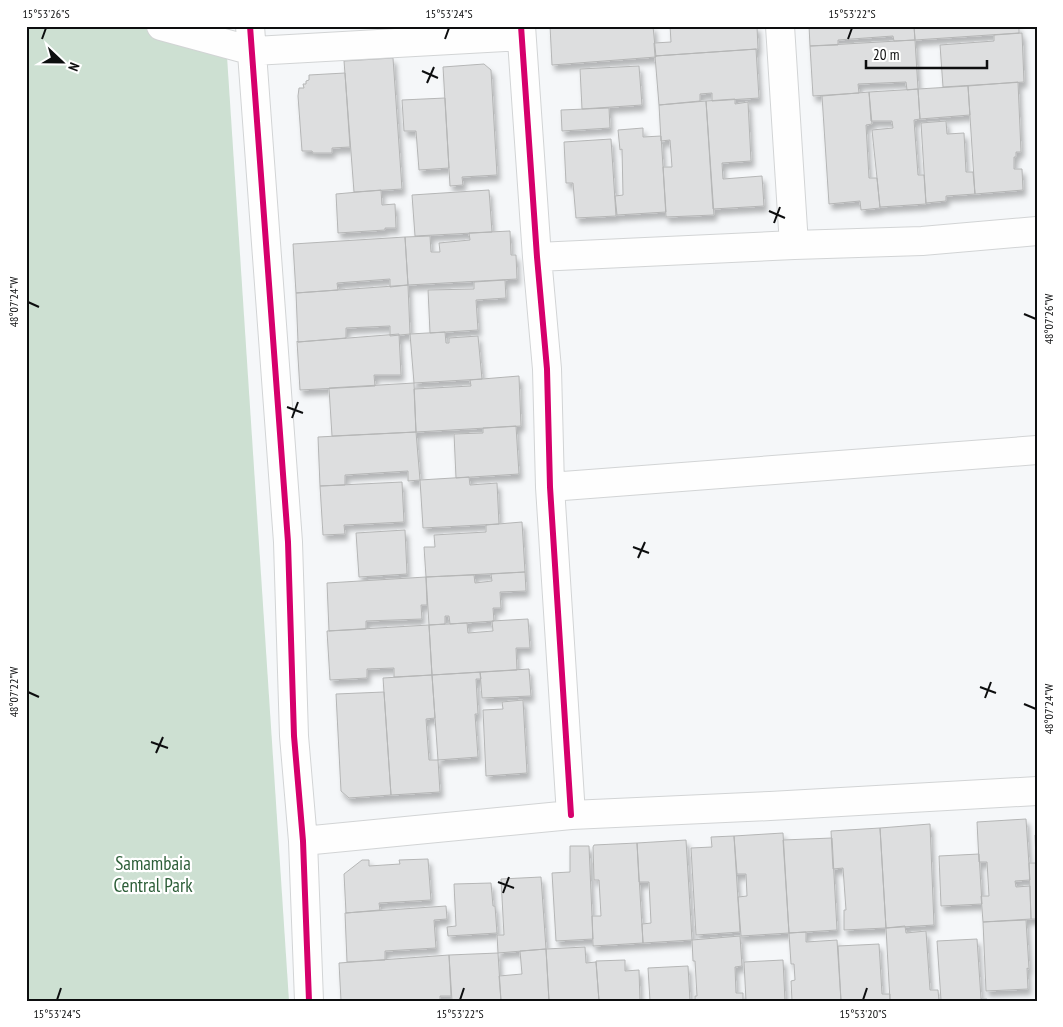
<svg xmlns="http://www.w3.org/2000/svg" width="1063" height="1027" viewBox="0 0 1063 1027" font-family="'PT Sans Narrow',sans-serif">
	<style>
		.green { fill: #cde0d2 }
		.building { fill: #dddedf; stroke: #b5b6b6; filter: url(#shadow) }
		.lines { fill: none; stroke-linecap: round; stroke-linejoin: round }
		.minor-casing { stroke: #d2d4d5; stroke-width: 30 }
		.minor { stroke: #fefefe; stroke-width: 28 }
		.cycleway-casing { stroke: #fff; stroke-width: 9 }
		.cycleway { stroke: #d6006c; stroke-width: 6 }
		.ticks { fill: none; stroke: #0d0e0f; stroke-width: 2 }
		.labels { text-anchor: middle; dominant-baseline: central; stroke-width: 4.5; stroke-linejoin: round; paint-order: stroke }
		.park-label { font-size: 19px; fill: #2d5e38; stroke: #fff }
		.neatline { fill: none; stroke: #0d0e0f; stroke-width: 2 }
		.ticks-label { font-size: 12px; text-anchor: middle; fill: #0d0e0f }
	</style>
	<defs>
		<filter id="shadow"><feDropShadow dx="3" dy="5.5" stdDeviation="2.5" flood-color="#0004"/></filter>
	</defs>
	<rect width="100%" height="100%" fill="#f5f7f9"/>
	<path class="green" d="M 26,26 L 225,26 L 289,1001 L 26,1001 Z"/>
	<path class="building" d="M 550,26 L 653,26 L 656,57 L 552,65 Z
		M 670,26 L 757,26 L 758,49 L 655,56 L 654,43 L 671,42 Z
		M 809,26 L 914,26 L 915,40 L 894,41 L 893,36 L 838,40 L 838,45 L 810,46 Z
		M 914,26 L 1019,26 L 1019,33 L 915,40 Z
		M 1022,33 L 1024,82 L 943,87 L 940,45 L 994,41 L 994,35 Z
		M 915,40 L 918,89 L 907,90 L 906,82 L 858,84 L 859,93 L 813,96 L 810,46 Z
		M 756,49 L 759,98 L 712,101 L 712,93 L 700,94 L 700,101 L 659,105 L 655,56 Z
		M 393,58 L 402,189 L 354,192 L 344,61 Z
		M 484,64 L 491,70 L 497,175 L 462,177 L 463,185 L 450,186 L 443,67 Z
		M 639,66 L 642,105 L 582,109 L 580,69 Z
		M 345,73 L 350,147 L 332,148 L 332,153 L 313,153 L 312,151 L 302,151 L 298,96 L 299,88 L 304,88 L 303,84 L 306,84 L 306,81 L 309,80 L 309,75 Z
		M 1018,82 L 1021,152 L 1016,152 L 1016,157 L 1014,157 L 1014,169 L 1022,169 L 1023,190 L 975,194 L 968,86 Z
		M 968,86 L 970,115 L 920,119 L 918,89 Z
		M 918,89 L 920,119 L 914,120 L 918,175 L 924,175 L 926,204 L 880,207 L 872,130 L 893,128 L 892,121 L 871,121 L 869,92 Z
		M 869,92 L 872,124 L 866,125 L 869,178 L 877,178 L 880,208 L 861,210 L 860,201 L 829,204 L 822,96 Z
		M 445,98 L 449,168 L 419,170 L 416,131 L 404,131 L 402,100 Z
		M 735,99 L 735,104 L 748,102 L 751,161 L 722,163 L 723,179 L 762,176 L 764,206 L 713,209 L 706,101 Z
		M 706,101 L 714,215 L 666,217 L 663,167 L 672,167 L 670,140 L 661,141 L 659,105 Z
		M 609,108 L 610,128 L 562,131 L 561,110 Z
		M 946,121 L 947,134 L 964,133 L 966,172 L 973,172 L 975,194 L 946,196 L 946,201 L 926,203 L 921,123 Z
		M 643,128 L 643,137 L 661,136 L 666,212 L 617,215 L 615,196 L 623,195 L 622,149 L 620,150 L 618,130 Z
		M 611,139 L 616,216 L 576,218 L 573,183 L 566,183 L 564,142 Z
		M 381,190 L 382,205 L 395,204 L 396,228 L 385,228 L 385,230 L 338,233 L 336,194 Z
		M 489,190 L 492,232 L 415,236 L 412,195 Z
		M 510,231 L 511,255 L 516,255 L 517,279 L 408,285 L 405,237 L 430,236 L 431,252 L 440,252 L 439,243 L 470,240 L 469,233 Z
		M 405,237 L 408,285 L 390,287 L 390,279 L 337,283 L 338,290 L 296,293 L 293,244 Z
		M 505,280 L 506,298 L 476,300 L 478,330 L 430,333 L 428,290 L 474,289 L 474,282 Z
		M 408,285 L 410,334 L 390,336 L 390,326 L 346,328 L 346,338 L 298,342 L 296,293 Z
		M 445,332 L 446,343 L 449,343 L 449,338 L 478,336 L 482,379 L 414,383 L 410,334 Z
		M 399,334 L 401,375 L 374,375 L 375,386 L 300,390 L 297,341 L 298,342 Z
		M 519,376 L 521,426 L 416,432 L 414,389 L 471,386 L 470,380 Z
		M 414,383 L 416,432 L 332,436 L 329,388 Z
		M 516,426 L 519,474 L 456,478 L 454,434 L 483,433 L 483,428 Z
		M 416,432 L 420,480 L 408,481 L 408,471 L 345,475 L 345,485 L 320,486 L 318,437 Z
		M 469,477 L 470,485 L 497,483 L 499,524 L 423,528 L 420,480 Z
		M 402,482 L 404,522 L 344,525 L 345,534 L 323,535 L 320,486 Z
		M 522,522 L 525,572 L 426,577 L 424,547 L 435,547 L 434,535 L 486,532 L 486,525 Z
		M 405,530 L 407,574 L 359,577 L 356,533 Z
		M 525,572 L 526,591 L 500,592 L 501,608 L 493,608 L 494,621 L 450,624 L 449,616 L 445,616 L 445,624 L 429,625 L 426,577 L 474,575 L 475,583 L 492,581 L 491,574 Z
		M 426,577 L 427,605 L 421,605 L 422,619 L 366,621 L 366,629 L 329,631 L 327,583 Z
		M 528,619 L 530,648 L 516,648 L 517,670 L 432,675 L 429,625 L 467,623 L 468,633 L 493,631 L 492,621 Z
		M 429,625 L 432,675 L 394,677 L 394,668 L 367,669 L 367,678 L 330,680 L 327,631 Z
		M 529,669 L 531,696 L 482,698 L 480,672 Z
		M 480,672 L 481,679 L 476,679 L 478,714 L 475,714 L 478,757 L 438,760 L 432,675 Z
		M 432,675 L 435,718 L 426,719 L 429,760 L 438,760 L 440,792 L 391,795 L 383,678 Z
		M 384,692 L 391,795 L 349,798 L 341,791 L 336,694 Z
		M 523,700 L 527,773 L 486,776 L 483,710 L 503,709 L 502,702 Z
		M 1026,819 L 1030,880 L 1015,881 L 1016,887 L 1030,886 L 1031,919 L 983,922 L 981,896 L 989,896 L 987,862 L 979,862 L 977,822 Z
		M 930,824 L 934,925 L 886,928 L 880,828 Z
		M 880,828 L 886,928 L 844,930 L 844,910 L 846,910 L 843,868 L 833,869 L 831,831 Z
		M 783,833 L 789,933 L 741,936 L 738,897 L 747,896 L 746,874 L 737,874 L 734,836 Z
		M 1035,835 L 1037,835 L 1037,919 L 1031,919 L 1029,863 L 1036,863 Z
		M 734,836 L 740,932 L 696,935 L 691,848 L 712,847 L 711,837 Z
		M 832,838 L 837,930 L 789,933 L 783,840 Z
		M 686,840 L 692,940 L 643,943 L 642,924 L 651,923 L 649,882 L 639,882 L 637,843 Z
		M 637,843 L 643,943 L 593,946 L 592,916 L 601,916 L 599,880 L 594,880 L 593,847 L 594,845 Z
		M 570,846 L 589,846 L 593,939 L 556,941 L 552,873 L 570,872 Z
		M 979,854 L 982,904 L 941,906 L 939,856 Z
		M 428,859 L 431,900 L 379,903 L 380,910 L 346,913 L 344,874 L 362,860 L 369,860 L 369,866 L 400,864 L 399,860 Z
		M 541,877 L 546,949 L 498,953 L 497,935 L 504,935 L 501,879 Z
		M 491,883 L 493,906 L 495,906 L 497,933 L 448,936 L 447,927 L 456,926 L 454,884 Z
		M 446,906 L 447,919 L 434,920 L 436,948 L 385,951 L 385,960 L 347,962 L 345,913 Z
		M 1026,920 L 1029,969 L 1027,968 L 1028,989 L 986,991 L 983,922 Z
		M 905,926 L 906,933 L 926,931 L 930,990 L 938,990 L 939,1001 L 890,1001 L 886,928 Z
		M 806,932 L 806,942 L 837,940 L 841,1001 L 792,1001 L 791,981 L 795,980 L 794,964 L 791,964 L 789,933 Z
		M 740,936 L 742,966 L 735,967 L 736,993 L 743,993 L 743,1001 L 695,1001 L 695,996 L 697,996 L 695,961 L 693,961 L 692,940 Z
		M 977,939 L 981,999 L 987,999 L 987,1001 L 939,1001 L 941,1000 L 937,941 Z
		M 879,944 L 882,994 L 890,994 L 890,1001 L 841,1001 L 838,946 Z
		M 585,947 L 586,963 L 596,962 L 599,1001 L 549,1001 L 546,949 Z
		M 546,949 L 549,1001 L 501,1001 L 499,976 L 522,974 L 520,951 Z
		M 498,953 L 501,1001 L 452,1001 L 449,955 Z
		M 449,955 L 451,996 L 440,996 L 440,1001 L 341,1001 L 339,963 Z
		M 625,960 L 625,971 L 639,970 L 640,1001 L 599,1001 L 596,961 Z
		M 783,960 L 785,1001 L 746,1001 L 744,962 Z
		M 688,966 L 690,1001 L 650,1001 L 648,968 Z"/>
	<g class="lines">
		<defs>
			<path id="minor" d="M 161,26 L 253,51 L 521,36
				M 250,26 L 288,542 L 294,736 L 303,841 L 309,1001
				M 521,26 L 537,257 L 547,369 L 550,487 L 571,815
				M 780,26 L 794,245
				M 537,257 L 794,245 L 922,241 L 1037,231
				M 550,487 L 1037,450
				M 303,841 L 571,815 L 770,806 L 1037,791"/>
		</defs>
		<use href="#minor" class="minor-casing"/>
		<use href="#minor" class="minor"/>
		<defs>
			<path id="cycleway" d="M 250,26 L 288,542 L 294,736 L 303,841 L 309,1001
				M 521,26 L 537,257 L 547,369 L 550,487 L 571,815"/>
		</defs>
		<use href="#cycleway" class="cycleway-casing"/>
		<use href="#cycleway" class="cycleway"/>
	</g>
	<path class="ticks" d="M 42,39 L 46,28M 445,39 L 449,28M 848,39 L 852,28M 422,71 L 438,78M 427,83 L 434,67M 769,211 L 785,218M 774,223 L 780,207M 28,302 L 39,307M 1024,314 L 1036,319M 287,407 L 303,413M 292,418 L 298,402M 633,547 L 649,553M 638,558 L 645,542M 980,687 L 996,693M 28,692 L 39,697M 985,698 L 991,682M 1024,704 L 1036,709M 151,742 L 168,748M 156,753 L 163,737M 498,882 L 514,888M 503,893 L 509,877M 57,1000 L 61,988M 460,1000 L 464,988M 863,1000 L 867,988"/>
	<g class="labels">
		<g class="park-label">
			<text x="153" y="863">Samambaia<tspan x="153" dy="22">Central Park</tspan></text>
		</g>
	</g>
	<rect width="1063" height="1027" fill="none" stroke="#ffffff" stroke-width="55"/>
	<g transform="translate(62 62) rotate(112)" stroke="#ffffff" stroke-width="4" paint-order="stroke">
	<path d="M0-4L9 19L0 12L-9 19Z" fill="#0d0e0f"/>
	<text y="-8" font-size="14" font-weight="bold" text-anchor="middle" fill="#0d0e0f">N</text>
	</g>
	<path d="M866 60v8h121v-8" fill="none" stroke="#0d0e0f" stroke-width="2.5"/>
	<text x="873" y="60" font-size="15" fill="#0d0e0f" stroke="#ffffff" stroke-width="4" paint-order="stroke">20 m</text>
	<rect x="28" y="28" width="1008" height="972" class="neatline"/>
	<g class="ticks-label">
		<text x="46" y="18">15°53'26"S</text>
		<text x="449" y="18">15°53'24"S</text>
		<text x="852" y="18">15°53'22"S</text>
		<text transform="translate(14 302) rotate(-90)" y="4">48°07'24"W</text>
		<text transform="translate(1049 319) rotate(-90)" y="4">48°07'26"W</text>
		<text transform="translate(14 692) rotate(-90)" y="4">48°07'22"W</text>
		<text transform="translate(1049 709) rotate(-90)" y="4">48°07'24"W</text>
		<text x="57" y="1018">15°53'24"S</text>
		<text x="460" y="1018">15°53'22"S</text>
		<text x="863" y="1018">15°53'20"S</text>
	</g>
</svg>
